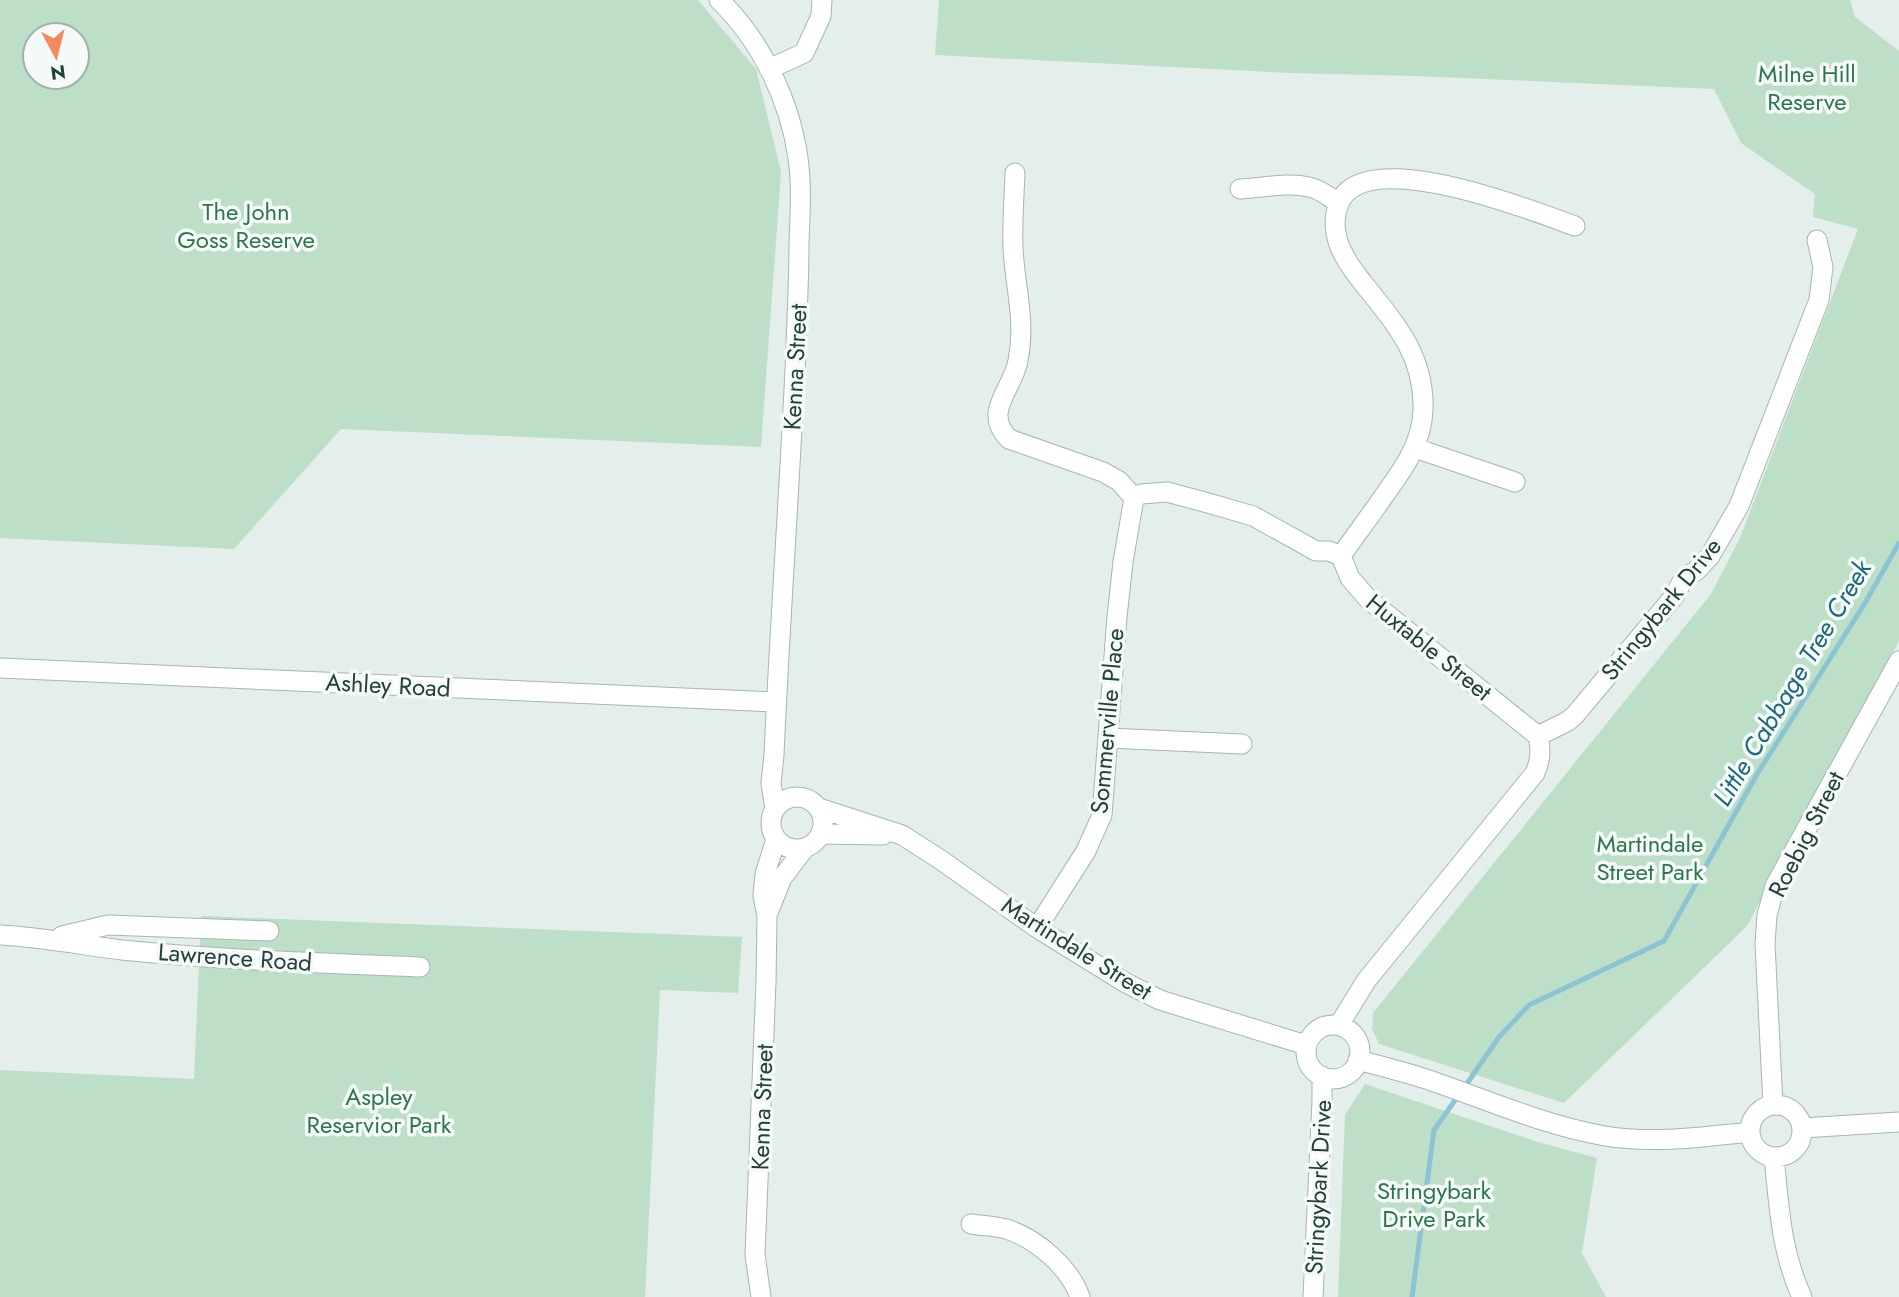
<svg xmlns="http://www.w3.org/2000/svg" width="1899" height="1297" viewBox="0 0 1899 1297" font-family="Jost,sans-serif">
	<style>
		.green { fill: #bddfc8; fill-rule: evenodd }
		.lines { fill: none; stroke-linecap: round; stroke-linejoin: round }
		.stream { stroke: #8cc4d3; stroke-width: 5 }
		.minor-casing { stroke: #a6b6b2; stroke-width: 21 }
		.minor { stroke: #fff; stroke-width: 19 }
		.labels { text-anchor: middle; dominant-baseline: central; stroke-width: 7; stroke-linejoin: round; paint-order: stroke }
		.park-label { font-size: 24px; fill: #2d774d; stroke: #f5faf8 }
		.street-label { font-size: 24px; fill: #23403a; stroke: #f5faf8 }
		.water-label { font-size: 26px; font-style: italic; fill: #1c687d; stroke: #f5faf8 }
	</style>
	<rect width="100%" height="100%" fill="#e4eeea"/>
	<path class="green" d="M 0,0 L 698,0 L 756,69 L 781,172 L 761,447 L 341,429 L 234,549 L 0,538 ZM 77,35 L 77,77 L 35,77 L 35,35 Z
		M 939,0 L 1850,0 L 1855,17 L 1899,51 L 1899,641 L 1747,926 L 1564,1103 L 1379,1044 L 1372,1029 L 1373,1013 L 1711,594 L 1740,538 L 1858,229 L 1813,217 L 1815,194 L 1741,143 L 1714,89 L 1415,76 L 1290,73 L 935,55 Z
		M 201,916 L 742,937 L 738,993 L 660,990 L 645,1297 L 0,1297 L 0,1070 L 194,1079 Z
		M 1365,1084 L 1538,1142 L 1597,1158 L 1582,1253 L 1606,1297 L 1338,1297 L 1345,1115 Z"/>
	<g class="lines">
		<path class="stream" d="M 1464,1088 L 1499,1037 L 1529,1005 L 1664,941 L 1756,776 L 1865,603 L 1899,543
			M 1412,1297 L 1434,1130 L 1458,1096"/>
		<defs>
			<path id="minor" d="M 719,0 C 761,40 790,101 798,158 C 802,186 800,215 799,243 C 799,278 797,313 796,348 C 790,484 780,619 774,755 L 771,783 L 775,809
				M 769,69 L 804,53 L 821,16 L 822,0
				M 1015,173 C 1014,198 1012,223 1013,248 C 1015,288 1026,320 1018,361 C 1012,391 982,412 1009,439 L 1103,472 L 1119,481 L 1134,498
				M 1240,189 C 1262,188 1287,182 1309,187 C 1320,189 1329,197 1339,203
				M 1415,448 L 1515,482
				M 1134,498 L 1141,494 L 1167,492 L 1208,503 L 1253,516 L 1316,551 L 1329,551 L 1341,556 L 1350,578 L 1369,600 L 1538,736
				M 1341,556 C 1354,537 1368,519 1381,500 C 1401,472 1422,445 1423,410 C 1425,356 1395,323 1363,283 C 1357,275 1350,267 1345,257 C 1336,242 1332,223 1338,206 C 1359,141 1533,211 1575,226
				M 0,668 L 776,702
				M 1108,738 L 1242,744
				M771 823a26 26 0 1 1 52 0a26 26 0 1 1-52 0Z
				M 819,808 L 902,835 L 941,860 L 1037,928 L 1126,983 L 1160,1000 L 1306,1045
				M 821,834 L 883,835
				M 767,915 L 782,878 L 804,849
				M 1037,928 L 1086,851 L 1102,815 L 1117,617 L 1123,562 L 1134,498
				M 0,935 C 41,937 81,945 122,950 C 221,960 320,963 420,967
				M 62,936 L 108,925 L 269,931
				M 1339,1025 L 1366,981 L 1535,773 C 1541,759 1541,750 1538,736 L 1568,721 L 1575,715 L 1675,595 L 1684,578 L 1696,571 L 1710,556 L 1739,506 L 1819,300 L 1823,267 L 1817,240
				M1306 1052a27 27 0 1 1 54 0a27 27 0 1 1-54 0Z
				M 1358,1060 C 1381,1066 1404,1072 1426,1079 C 1485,1099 1543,1125 1605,1136 C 1653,1144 1702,1137 1750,1132
				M1750 1131a26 26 0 1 1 52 0a26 26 0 1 1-52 0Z
				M 1773,1105 L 1765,944 L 1767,915 L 1775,886 L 1899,661
				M 1802,1128 L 1899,1122
				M 1774,1157 C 1779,1206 1781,1252 1802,1297
				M 971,1224 C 984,1226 998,1226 1009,1230 C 1038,1240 1070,1268 1080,1297
				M 761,1297 L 755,1255 L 766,982 L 767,916 L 763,896 L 765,874 L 776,839
				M 1313,1297 L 1322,1101 L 1322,1076"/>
		</defs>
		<use href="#minor" class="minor-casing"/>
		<use href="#minor" class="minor"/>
	</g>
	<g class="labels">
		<g class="park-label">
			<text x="1807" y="73">Milne Hill<tspan x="1807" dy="28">Reserve</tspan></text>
			<text x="246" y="211">The John<tspan x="246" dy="28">Goss Reserve</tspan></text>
			<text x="1650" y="843">Martindale<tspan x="1650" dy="28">Street Park</tspan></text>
			<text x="379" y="1096">Aspley<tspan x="379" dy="28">Reservior Park</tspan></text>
			<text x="1434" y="1190">Stringybark<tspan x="1434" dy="28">Drive Park</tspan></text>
		</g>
		<g class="street-label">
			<text transform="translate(795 367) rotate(-87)">Kenna Street</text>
			<text transform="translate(1661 609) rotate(-51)">Stringybark Drive</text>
			<text transform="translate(1429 647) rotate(39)">Huxtable Street</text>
			<text transform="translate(388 685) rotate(3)">Ashley Road</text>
			<text transform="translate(1107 721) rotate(-85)">Sommerville Place</text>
			<text transform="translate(1806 834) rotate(-63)">Roebig Street</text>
			<text transform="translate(1077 948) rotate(32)">Martindale Street</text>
			<text transform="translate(235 957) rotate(4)">Lawrence Road</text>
			<text transform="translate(762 1107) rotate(-88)">Kenna Street</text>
			<text transform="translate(1318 1187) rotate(-87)">Stringybark Drive</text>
		</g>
		<g class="water-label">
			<text transform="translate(1792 683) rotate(-59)">Little Cabbage Tree Creek</text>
		</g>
	</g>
	<g transform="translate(56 56) rotate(173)"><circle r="33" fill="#f5faf8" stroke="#a1b0ac" stroke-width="2"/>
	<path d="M0-5L12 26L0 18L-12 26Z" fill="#f3895d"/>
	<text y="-10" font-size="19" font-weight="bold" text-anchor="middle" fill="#23403a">N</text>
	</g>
</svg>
